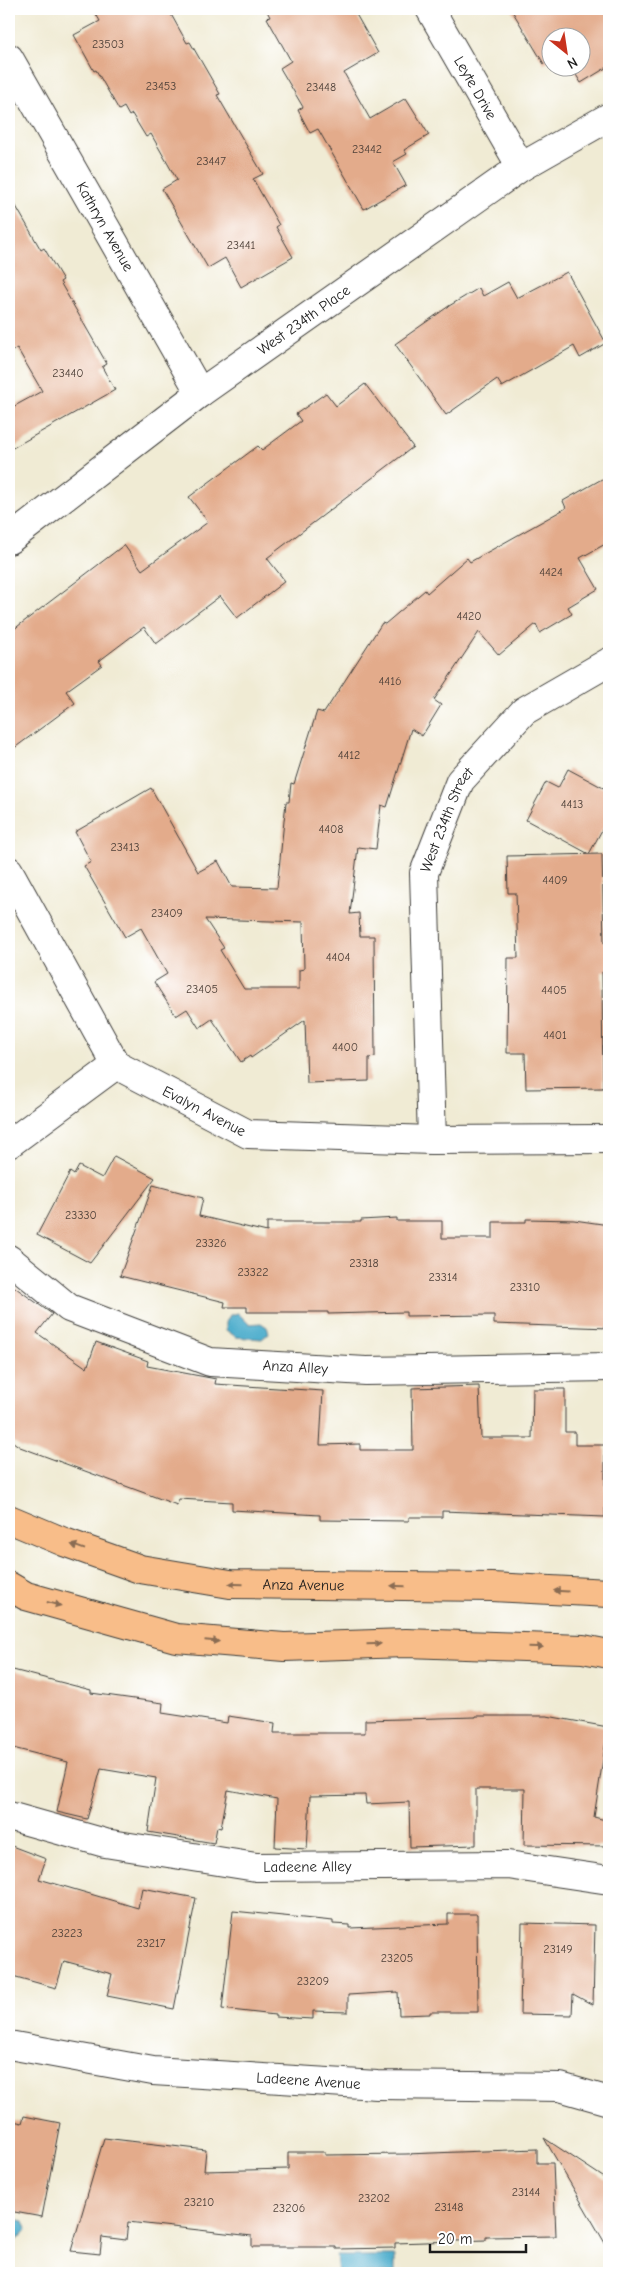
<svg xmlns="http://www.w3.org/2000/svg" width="618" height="2282" viewBox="0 0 618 2282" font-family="'Comic Neue',sans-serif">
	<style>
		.water { fill: #4dadcc; stroke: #346474 }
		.building { fill: #e3ab8b; fill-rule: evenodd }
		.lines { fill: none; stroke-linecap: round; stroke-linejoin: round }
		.minor-casing { stroke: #3c3b38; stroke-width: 30 }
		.major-casing { stroke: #3c3b38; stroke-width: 30 }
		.minor { stroke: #fff; stroke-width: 28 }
		.major { stroke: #f8bd89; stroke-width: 28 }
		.oneway { fill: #8a6c52 }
		.labels { text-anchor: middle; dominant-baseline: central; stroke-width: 5; stroke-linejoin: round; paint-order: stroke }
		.number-label { font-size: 12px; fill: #4e4038 }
		.street-label { font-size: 15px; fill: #1c1c1c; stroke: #fff }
	</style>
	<rect width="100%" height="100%" fill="#fff"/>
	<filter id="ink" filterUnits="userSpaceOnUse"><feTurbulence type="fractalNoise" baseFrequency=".02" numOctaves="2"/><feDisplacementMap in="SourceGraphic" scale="10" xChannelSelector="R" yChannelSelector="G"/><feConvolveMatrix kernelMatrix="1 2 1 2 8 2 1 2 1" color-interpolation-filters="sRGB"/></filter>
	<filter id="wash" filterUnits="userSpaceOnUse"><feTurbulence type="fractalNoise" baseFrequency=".0096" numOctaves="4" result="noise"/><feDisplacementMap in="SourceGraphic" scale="20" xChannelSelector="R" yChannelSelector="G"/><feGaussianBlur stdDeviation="1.12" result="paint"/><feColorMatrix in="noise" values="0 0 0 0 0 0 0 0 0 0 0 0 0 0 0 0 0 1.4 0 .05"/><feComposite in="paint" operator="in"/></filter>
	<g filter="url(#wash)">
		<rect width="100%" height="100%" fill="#f0ebd4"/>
		<path class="water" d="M 238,1313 L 249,1324 L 261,1323 L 267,1327 L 269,1333 L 262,1339 L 236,1337 L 226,1330 L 226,1322 L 230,1315 Z
			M 9,2218 L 24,2221 L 27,2229 L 17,2240 L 9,2244 Z
			M 336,2256 L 395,2256 L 395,2273 L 338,2273 Z"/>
		<g id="blocks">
			<path class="building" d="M 93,9 L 168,9 L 187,43 L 190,42 L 220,94 L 217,95 L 263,174 L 253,179 L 279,225 L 276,227 L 293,257 L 241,287 L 225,258 L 208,268 L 162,189 L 177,180 L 151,134 L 146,137 L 132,114 L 129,116 L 124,107 L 119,110 L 96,70 L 94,71 L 74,35 L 100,21 Z
				M 266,9 L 353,9 L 378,53 L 344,73 L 370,119 L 406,98 L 429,135 L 404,150 L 407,154 L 393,162 L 406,185 L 364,209 L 318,129 L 310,133 L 298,110 L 303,107 L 280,68 L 291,61 L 267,18 L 270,17 Z
				M 511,9 L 609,9 L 609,66 L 581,83 L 572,68 L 580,68 L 580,38 L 550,38 L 550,60 L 544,64 Z
				M 9,194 L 41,250 L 44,248 L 63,280 L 60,282 L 107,364 L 102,367 L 115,390 L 9,450 L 9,409 L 42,391 L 17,348 L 9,353 Z
				M 567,272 L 606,343 L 580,358 L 574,346 L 502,387 L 497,379 L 446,415 L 395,344 L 449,306 L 479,288 L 483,296 L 508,282 L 517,298 Z
				M 365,384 L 413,447 L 267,558 L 285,581 L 237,618 L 220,596 L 156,644 L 144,627 L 99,661 L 102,665 L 66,691 L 75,703 L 9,752 L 9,633 L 124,545 L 142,570 L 208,522 L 189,497 L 258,446 L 262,450 L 301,421 L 296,414 L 326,393 L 336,406 Z
				M 609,475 L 609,542 L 580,558 L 598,589 L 568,607 L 572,614 L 540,633 L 536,624 L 499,655 L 479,632 L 434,700 L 441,705 L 422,736 L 411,729 L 387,807 L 381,805 L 376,849 L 358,847 L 350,914 L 359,913 L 360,936 L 374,936 L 375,1057 L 369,1058 L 369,1081 L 307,1083 L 305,1020 L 251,1058 L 250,1056 L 241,1062 L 212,1019 L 199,1028 L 187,1009 L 176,1016 L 154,982 L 167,974 L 141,928 L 125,937 L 84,866 L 91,862 L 75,832 L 151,788 L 198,872 L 218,861 L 232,887 L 277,888 L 286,802 L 289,802 L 291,783 L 294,784 L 317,711 L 324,713 L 382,623 L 385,624 L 425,590 L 427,593 L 467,558 L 470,562 L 566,508 L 563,501 ZM 205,919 L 303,922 L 304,969 L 299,970 L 299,989 L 244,989 L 220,950 L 224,948 Z
				M 568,769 L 609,791 L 609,817 L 589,854 L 526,820 L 546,782 L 558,788 Z
				M 602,854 L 604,943 L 609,943 L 609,972 L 602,972 L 603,1088 L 526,1089 L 525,1053 L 507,1053 L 508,958 L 518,958 L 516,893 L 508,893 L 507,856 Z
				M 114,1156 L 155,1178 L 90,1263 L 37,1235 L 70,1172 L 74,1175 L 79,1166 L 102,1178 Z
				M 153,1185 L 203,1198 L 199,1216 L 267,1232 L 267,1222 L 361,1222 L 361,1220 L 397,1218 L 397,1221 L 442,1221 L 442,1238 L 493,1238 L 493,1222 L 526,1222 L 526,1219 L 574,1220 L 609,1225 L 609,1328 L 494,1324 L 494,1315 L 406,1316 L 406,1312 L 328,1314 L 328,1312 L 247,1312 L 247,1307 L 224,1307 L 225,1302 L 120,1276 Z
				M 9,1283 L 52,1314 L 37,1333 L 87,1368 L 96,1342 L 148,1361 L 147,1366 L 216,1379 L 215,1384 L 323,1391 L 320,1445 L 360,1444 L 360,1450 L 413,1450 L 412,1388 L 479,1386 L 481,1438 L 532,1438 L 533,1389 L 565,1389 L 565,1432 L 575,1432 L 575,1445 L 605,1445 L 605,1517 L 442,1511 L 442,1517 L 409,1517 L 409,1521 L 320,1520 L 320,1515 L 232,1510 L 232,1502 L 179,1499 L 177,1505 L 20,1447 L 9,1439 Z
				M 9,1669 L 91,1690 L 91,1693 L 163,1703 L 162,1713 L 227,1723 L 228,1716 L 275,1723 L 274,1733 L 365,1733 L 365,1720 L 476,1717 L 476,1716 L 547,1716 L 608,1727 L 594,1817 L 609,1821 L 609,1846 L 524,1845 L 525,1789 L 476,1789 L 476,1845 L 410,1847 L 409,1802 L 366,1804 L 365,1795 L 310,1796 L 307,1849 L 275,1847 L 277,1799 L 228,1790 L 221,1828 L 217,1827 L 214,1843 L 148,1832 L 156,1778 L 101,1769 L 87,1819 L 57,1812 L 68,1762 L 9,1747 Z
				M 9,1845 L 46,1859 L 39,1879 L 138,1908 L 142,1888 L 196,1898 L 174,2009 L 107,1996 L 112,1974 L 64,1961 L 56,1988 L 9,1975 Z
				M 233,1911 L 333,1921 L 333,1924 L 350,1925 L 350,1928 L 448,1924 L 448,1914 L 477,1914 L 478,2012 L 430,2012 L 430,2014 L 399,2015 L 398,1992 L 348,1995 L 348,2012 L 313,2011 L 313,2019 L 275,2017 L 275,2015 L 222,2009 Z
				M 522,1923 L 595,1925 L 593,2005 L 573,1994 L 572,2015 L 520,2014 Z
				M 24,2116 L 60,2123 L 42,2217 L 9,2211 L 9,2120 L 22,2123 Z
				M 104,2138 L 206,2150 L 204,2171 L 288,2169 L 288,2152 L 325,2152 L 325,2155 L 406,2154 L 537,2149 L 537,2163 L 553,2163 L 556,2236 L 486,2237 L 486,2240 L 395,2243 L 395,2248 L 336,2249 L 336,2247 L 252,2247 L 252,2236 L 128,2222 L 126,2240 L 102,2237 L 100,2254 L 71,2251 Z
				M 544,2138 L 609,2181 L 609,2250 Z"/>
		</g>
	</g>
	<g filter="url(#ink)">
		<use href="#blocks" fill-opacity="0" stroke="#3c3b38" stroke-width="1"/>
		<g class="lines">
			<defs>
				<g id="minor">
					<path id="s1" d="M 430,9 L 521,167"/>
					<path id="s2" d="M 9,58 L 200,393"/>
					<path id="s3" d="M 9,540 L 200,393 L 521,167 L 609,117"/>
					<path id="s4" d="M 9,871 L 116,1065 L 248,1134 L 432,1140 L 609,1139"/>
					<path id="s5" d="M 432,1140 L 424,873 L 460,781 L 524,711 L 609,662"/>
					<path d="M 9,1144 L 116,1065"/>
					<path id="s6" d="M 9,1259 L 69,1308 L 210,1362 L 366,1371 L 609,1367"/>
					<path id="s7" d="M 9,1816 L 105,1843 L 256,1867 L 508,1865 L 609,1880"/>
					<path id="s8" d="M 9,2045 L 153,2071 L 377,2085 L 560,2087 L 609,2101"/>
				</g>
				<g id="major">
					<path id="s9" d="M 9,1519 L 64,1542 L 140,1569 L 230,1584 L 492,1587 L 609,1593"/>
					<path d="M 9,1586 L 26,1596 L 176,1638 L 284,1647 L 406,1643 L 583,1649 L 609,1654"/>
				</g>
			</defs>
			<use href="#minor" class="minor-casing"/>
			<use href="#major" class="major-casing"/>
			<use href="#minor" class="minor"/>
			<use href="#major" class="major"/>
		</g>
		<defs><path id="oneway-solid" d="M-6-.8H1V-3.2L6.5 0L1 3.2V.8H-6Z" transform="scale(1.25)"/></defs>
		<g class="oneway">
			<use href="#oneway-solid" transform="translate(78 1547) rotate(-160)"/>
			<use href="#oneway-solid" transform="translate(236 1584) rotate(-178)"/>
			<use href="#oneway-solid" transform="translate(398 1586) rotate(-179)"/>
			<use href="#oneway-solid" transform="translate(561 1591) rotate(-177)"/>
			<use href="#oneway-solid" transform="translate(54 1604) rotate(15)"/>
			<use href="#oneway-solid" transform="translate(212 1641) rotate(5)"/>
			<use href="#oneway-solid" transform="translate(374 1644) rotate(-2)"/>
			<use href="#oneway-solid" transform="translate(536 1647) rotate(2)"/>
		</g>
	</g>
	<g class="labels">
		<g class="number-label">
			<text x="108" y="44">23503</text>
			<text x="161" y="86">23453</text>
			<text x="321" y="87">23448</text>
			<text x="367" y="149">23442</text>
			<text x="211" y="161">23447</text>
			<text x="241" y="245">23441</text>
			<text x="68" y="373">23440</text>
			<text x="551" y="572">4424</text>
			<text x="469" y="616">4420</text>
			<text x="390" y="681">4416</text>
			<text x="349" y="755">4412</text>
			<text x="572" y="804">4413</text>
			<text x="331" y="829">4408</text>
			<text x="125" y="847">23413</text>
			<text x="555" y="880">4409</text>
			<text x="167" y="913">23409</text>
			<text x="338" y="957">4404</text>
			<text x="202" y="989">23405</text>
			<text x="554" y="990">4405</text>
			<text x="555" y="1035">4401</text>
			<text x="345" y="1047">4400</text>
			<text x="81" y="1215">23330</text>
			<text x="211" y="1243">23326</text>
			<text x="364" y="1263">23318</text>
			<text x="253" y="1272">23322</text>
			<text x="443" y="1277">23314</text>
			<text x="525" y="1287">23310</text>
			<text x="67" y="1933">23223</text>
			<text x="151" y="1943">23217</text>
			<text x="558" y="1949">23149</text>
			<text x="397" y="1958">23205</text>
			<text x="313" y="1981">23209</text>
			<text x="526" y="2192">23144</text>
			<text x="374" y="2198">23202</text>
			<text x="199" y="2202">23210</text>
			<text x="449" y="2207">23148</text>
			<text x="289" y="2208">23206</text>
		</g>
		<g class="street-label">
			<text stroke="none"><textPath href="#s1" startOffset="91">Leyte Drive</textPath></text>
			<text stroke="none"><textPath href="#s2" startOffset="194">Kathryn Avenue</textPath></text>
			<text stroke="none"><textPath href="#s3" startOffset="368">West 234th Place</textPath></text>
			<text stroke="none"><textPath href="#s5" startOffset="325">West 234th Street</textPath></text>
			<text stroke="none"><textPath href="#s4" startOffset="321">Evalyn Avenue</textPath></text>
			<text stroke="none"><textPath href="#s6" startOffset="314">Anza Alley</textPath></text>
			<text stroke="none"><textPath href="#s9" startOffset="305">Anza Avenue</textPath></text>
			<text stroke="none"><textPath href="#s7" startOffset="304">Ladeene Alley</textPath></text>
			<text stroke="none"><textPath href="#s8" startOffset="302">Ladeene Avenue</textPath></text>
		</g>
	</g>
	<rect width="618" height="2282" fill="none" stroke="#fff" stroke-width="30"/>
	<g transform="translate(566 52) rotate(150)"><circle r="24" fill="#ffffff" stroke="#a4a4a4"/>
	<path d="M0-4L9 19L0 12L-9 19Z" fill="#c8321e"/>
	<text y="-8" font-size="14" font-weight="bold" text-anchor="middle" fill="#1c1c1c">N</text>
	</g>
	<path d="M430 2244v8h96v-8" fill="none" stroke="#1c1c1c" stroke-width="2.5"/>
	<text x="438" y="2244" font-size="15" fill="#1c1c1c" stroke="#ffffff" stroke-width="4" paint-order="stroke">20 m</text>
</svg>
